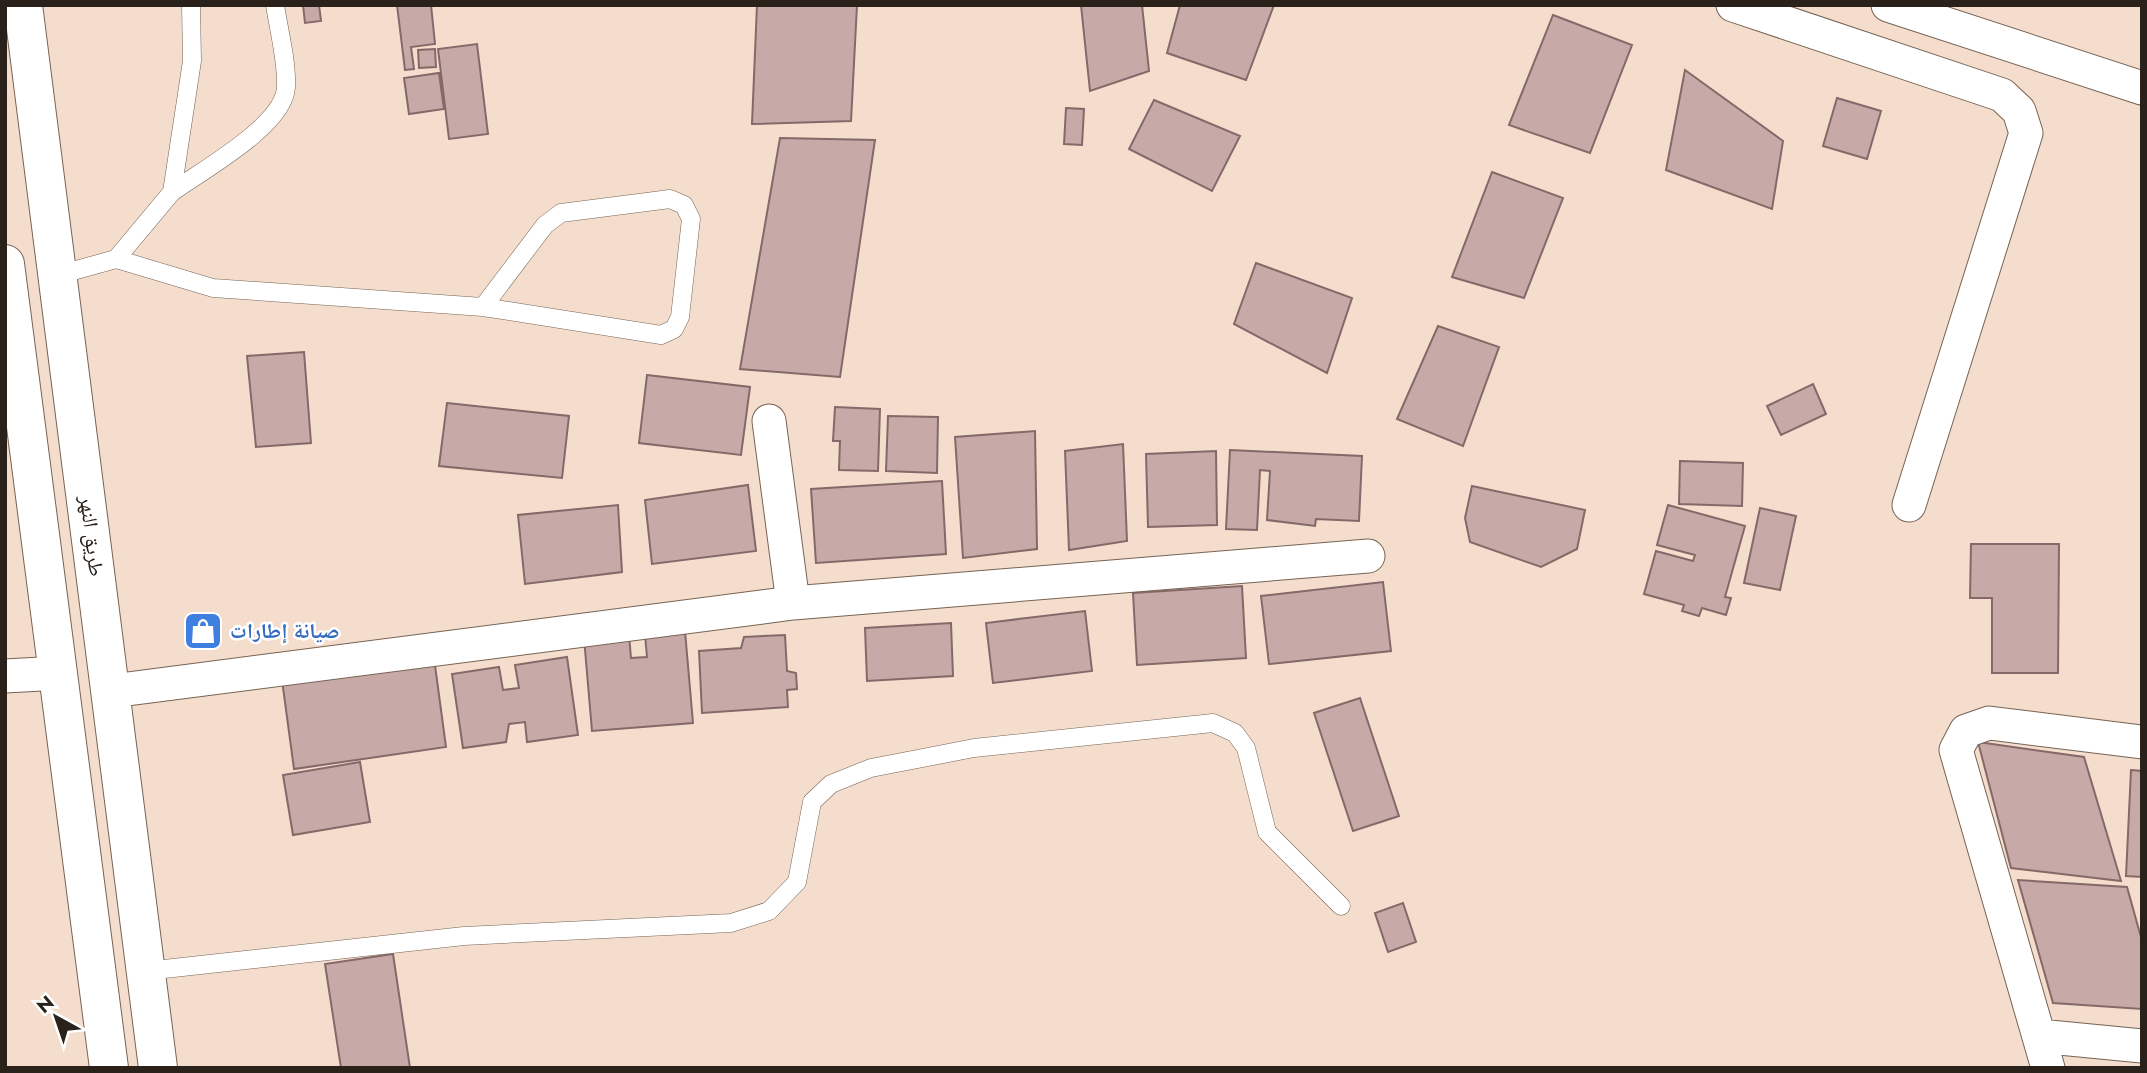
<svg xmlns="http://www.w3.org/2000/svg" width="2147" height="1073" viewBox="0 0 2147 1073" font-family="Jost,'Noto Naskh Arabic',sans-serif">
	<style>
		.building { fill: #c7aaa8; stroke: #846968; stroke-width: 2 }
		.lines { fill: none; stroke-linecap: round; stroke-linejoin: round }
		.lane-casing { stroke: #776354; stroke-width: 19 }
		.street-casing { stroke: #776354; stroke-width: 35 }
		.primary-casing { stroke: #776354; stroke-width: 40 }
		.lane { stroke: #fff; stroke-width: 18 }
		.street { stroke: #fff; stroke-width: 33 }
		.primary { stroke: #fff; stroke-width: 38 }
		.labels { text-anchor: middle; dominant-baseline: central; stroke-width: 5; stroke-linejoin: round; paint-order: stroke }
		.street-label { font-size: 21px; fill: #29211a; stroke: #fff }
		.shop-label { font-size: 21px; font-weight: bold; fill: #366cbe; stroke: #fff; text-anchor: start }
	</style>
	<rect width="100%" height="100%" fill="#f4ddcc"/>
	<path class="building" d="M 303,5 L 319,5 L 321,21 L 305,23 Z
		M 397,5 L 431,5 L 435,44 L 411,47 L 414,69 L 405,70 Z
		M 757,5 L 857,5 L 851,121 L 752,124 Z
		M 1081,5 L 1142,5 L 1149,71 L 1090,91 Z
		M 1180,5 L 1274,5 L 1246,80 L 1167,53 Z
		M 1553,15 L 1632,45 L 1590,153 L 1509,125 Z
		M 477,44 L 488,134 L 449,139 L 438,49 Z
		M 435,49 L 436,67 L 419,68 L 418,50 Z
		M 1685,70 L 1783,141 L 1772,209 L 1666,170 Z
		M 439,73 L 444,109 L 409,114 L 404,78 Z
		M 1837,98 L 1881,111 L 1867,159 L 1823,146 Z
		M 1154,100 L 1240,136 L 1212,191 L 1129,149 Z
		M 1066,108 L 1084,109 L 1082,145 L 1064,144 Z
		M 780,138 L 875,140 L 840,377 L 740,369 Z
		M 1492,172 L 1563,198 L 1524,298 L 1452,277 Z
		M 1256,263 L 1352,298 L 1327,373 L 1234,324 Z
		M 1438,326 L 1499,347 L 1463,446 L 1397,419 Z
		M 304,352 L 311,443 L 256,447 L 247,356 Z
		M 647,375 L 750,387 L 741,455 L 639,443 Z
		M 1813,384 L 1826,414 L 1781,435 L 1767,406 Z
		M 447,403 L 569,416 L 562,478 L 439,466 Z
		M 835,407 L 880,409 L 878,471 L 839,470 L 840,441 L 833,441 Z
		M 888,416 L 938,417 L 937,473 L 886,471 Z
		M 1035,431 L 1037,549 L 963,558 L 955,437 Z
		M 1123,444 L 1127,541 L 1069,550 L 1065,451 Z
		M 1230,450 L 1362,456 L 1359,521 L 1316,519 L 1315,526 L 1267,520 L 1270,471 L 1260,470 L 1257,530 L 1226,529 Z
		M 1216,451 L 1217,525 L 1148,527 L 1146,454 Z
		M 1680,461 L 1743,463 L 1742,506 L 1679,504 Z
		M 942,481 L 946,554 L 816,563 L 811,489 Z
		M 748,485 L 756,551 L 652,564 L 645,500 Z
		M 1472,486 L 1585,510 L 1577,549 L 1541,567 L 1470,542 L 1465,518 Z
		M 618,505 L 622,572 L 525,584 L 518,515 Z
		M 1668,505 L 1745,526 L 1725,597 L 1731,598 L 1726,615 L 1702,608 L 1699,616 L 1682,611 L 1684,605 L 1644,594 L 1656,551 L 1693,561 L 1695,555 L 1657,545 Z
		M 1760,508 L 1796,516 L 1780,590 L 1744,583 Z
		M 1971,544 L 2059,544 L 2058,673 L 1992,673 L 1992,598 L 1970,598 Z
		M 1383,582 L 1391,651 L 1269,664 L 1261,596 Z
		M 1242,586 L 1246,658 L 1137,665 L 1133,593 Z
		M 1085,611 L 1092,671 L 993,683 L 986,623 Z
		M 951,623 L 953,676 L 867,681 L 865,628 Z
		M 685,631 L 693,723 L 592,731 L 584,638 L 629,635 L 631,658 L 647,657 L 645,635 Z
		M 785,635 L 787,671 L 796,673 L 797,689 L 787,690 L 788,707 L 702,713 L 699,651 L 741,648 L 744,637 Z
		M 567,657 L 578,735 L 527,742 L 525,722 L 509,724 L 506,742 L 463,748 L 452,674 L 499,667 L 503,690 L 519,688 L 515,665 Z
		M 434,658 L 446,747 L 294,769 L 282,680 Z
		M 1360,698 L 1399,816 L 1353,831 L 1314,713 Z
		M 1978,742 L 2084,757 L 2121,881 L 2011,868 Z
		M 360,762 L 370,822 L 293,835 L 283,775 Z
		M 2131,770 L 2142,771 L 2142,877 L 2126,876 Z
		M 2018,880 L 2127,887 L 2142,941 L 2142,1009 L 2053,1003 Z
		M 1403,903 L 1416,942 L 1388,952 L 1375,913 Z
		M 393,954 L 410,1068 L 341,1068 L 325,964 Z"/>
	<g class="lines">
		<defs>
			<path id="lane" d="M 172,192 C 201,171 285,125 286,87 C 287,61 279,31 275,5
				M 116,259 L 213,288 L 483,307 L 661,335 L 674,329 L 680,317 L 691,219 L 684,205 L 670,199 L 561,213 L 545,225 L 483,307
				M 58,275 L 116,259 L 172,192 L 192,61 L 191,5
				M 146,971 L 464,936 L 731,923 L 769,911 L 797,882 L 812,802 L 831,784 L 871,768 L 974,748 L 1213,723 L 1235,733 L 1246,748 L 1267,832 L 1341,906"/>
			<path id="street" d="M 1733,5 L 2002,95 L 2019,111 L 2026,133 L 1909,505
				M 1888,5 L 2142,88
				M 769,421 L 793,603
				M 5,676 L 60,673
				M 112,691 L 793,603 L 1368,556
				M 2039,1036 L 2142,1046
				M 2048,1068 L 1956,750 L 1966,731 L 1989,723 L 2142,742"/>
			<path id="primary" d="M 23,5 L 158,1068
				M 5,264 L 109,1068"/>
		</defs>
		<use href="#lane" class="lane-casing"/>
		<use href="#street" class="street-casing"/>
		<use href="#primary" class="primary-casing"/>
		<use href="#lane" class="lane"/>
		<use href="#street" class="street"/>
		<use href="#primary" class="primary"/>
	</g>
	<defs>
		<symbol id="shop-square" viewBox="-11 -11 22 22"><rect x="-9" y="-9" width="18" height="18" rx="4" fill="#3f7fe0" stroke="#fff"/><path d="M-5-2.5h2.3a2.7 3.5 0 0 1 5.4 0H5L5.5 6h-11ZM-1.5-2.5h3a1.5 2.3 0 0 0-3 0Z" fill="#fff"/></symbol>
	</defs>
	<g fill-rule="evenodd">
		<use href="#shop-square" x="181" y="609" width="44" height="44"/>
	</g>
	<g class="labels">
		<g class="street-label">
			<text transform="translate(92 536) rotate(83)">طريق النهر</text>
		</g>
		<g class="shop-label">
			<text x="230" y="631">صيانة إطارات</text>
		</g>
	</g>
	<rect width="2147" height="1073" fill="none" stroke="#29211a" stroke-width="14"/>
	<g transform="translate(56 1017) rotate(320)" stroke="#ffffff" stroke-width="5" paint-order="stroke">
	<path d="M0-5L12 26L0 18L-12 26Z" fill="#29211a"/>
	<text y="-10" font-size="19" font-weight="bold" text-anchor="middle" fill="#29211a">N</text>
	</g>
</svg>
